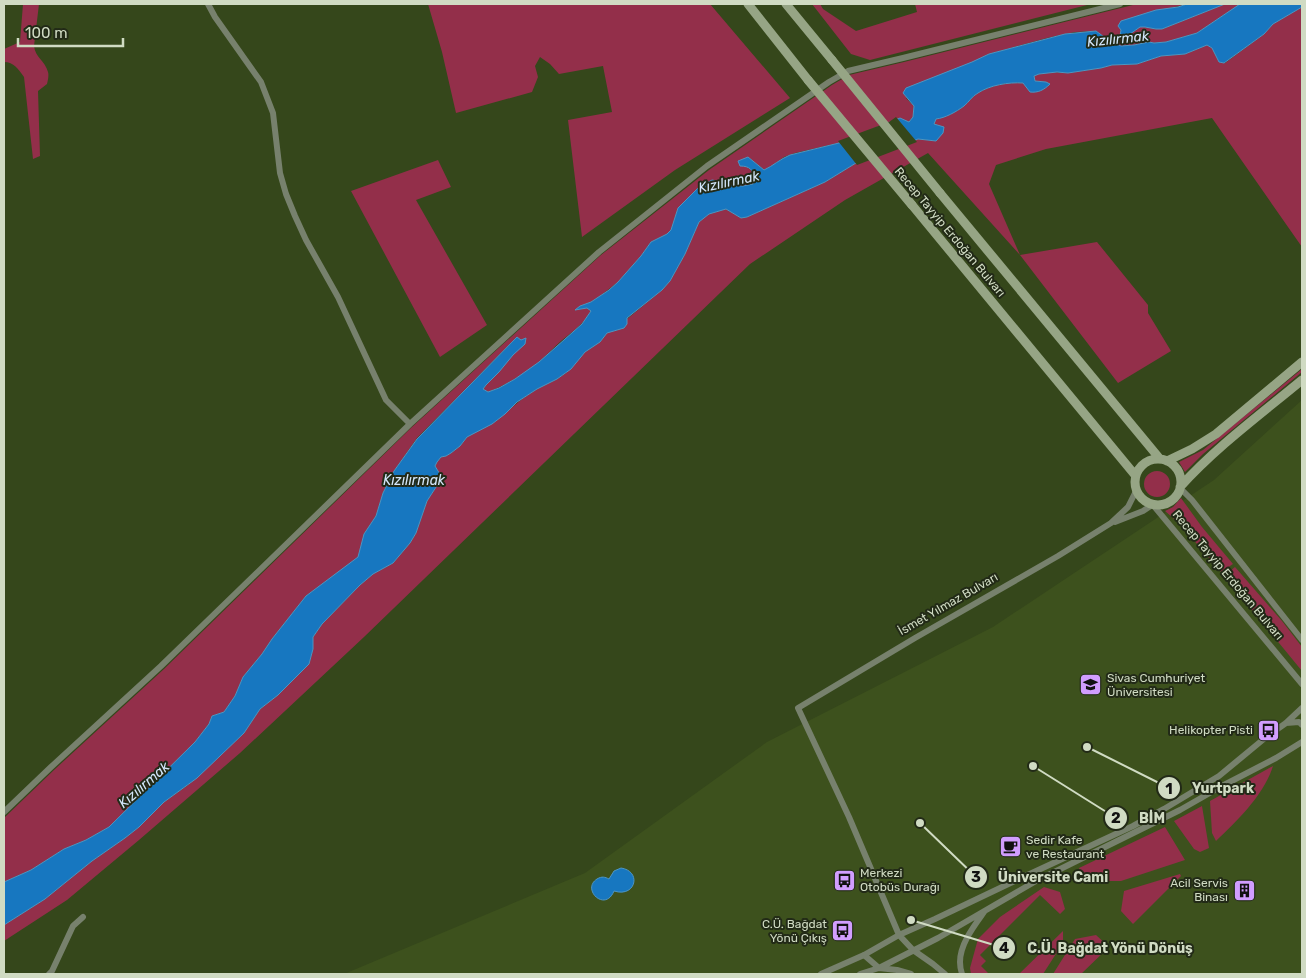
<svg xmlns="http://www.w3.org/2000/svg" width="1306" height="978" viewBox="0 0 1306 978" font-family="Rubik,sans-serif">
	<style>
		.built { fill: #3d511d }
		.green { fill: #932f4a }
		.water { fill: #1777c0; stroke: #4e95c1 }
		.pier { fill: #35471b }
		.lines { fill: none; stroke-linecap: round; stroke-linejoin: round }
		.street { stroke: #77816d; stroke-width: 6 }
		.secondary { stroke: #96a585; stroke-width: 9 }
		.secondary-bridge { stroke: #96a585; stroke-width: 9 }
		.labels { text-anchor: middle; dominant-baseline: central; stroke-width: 4; stroke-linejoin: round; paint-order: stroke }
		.street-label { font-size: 12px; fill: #d0dbc3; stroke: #222a17 }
		.poi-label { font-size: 12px; fill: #d0dbc3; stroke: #222a17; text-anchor: start }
		.water-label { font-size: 14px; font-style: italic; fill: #d3e6fa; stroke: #222a17 }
		.leader { fill: none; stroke: #d0dbc3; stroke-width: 2 }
		.callout-dot { fill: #d0dbc3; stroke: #222a17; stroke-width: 2 }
		.mark-label { font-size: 15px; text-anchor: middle; font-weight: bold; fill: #111 }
		.callout-label { font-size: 14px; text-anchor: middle; font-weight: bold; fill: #d0dbc3; stroke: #222a17; stroke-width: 4; stroke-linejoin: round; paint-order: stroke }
	</style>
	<rect width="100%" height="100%" fill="#35471b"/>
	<path class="built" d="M 1302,400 L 1302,974 L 344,974 L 585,873 L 767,742 L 993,627 L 1214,480 Z"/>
	<path class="green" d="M 23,4 L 39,4 L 34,46 C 35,57 45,61 48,72 C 49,75 48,80 47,84 L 38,91 L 40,156 L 33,159 L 24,77 C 18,69 14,62 4,62 L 4,49 L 20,42 Z
		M 428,4 L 710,4 L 790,98 L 675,170 L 582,237 L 568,120 L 612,112 L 603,66 L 559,74 L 550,64 L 540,57 L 535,66 L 538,77 L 532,92 L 456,113 L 442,52 Z
		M 812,4 L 820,4 L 823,9 L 856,31 L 917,12 L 915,4 L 1091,4 L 870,60 L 851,54 Z
		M 1137,4 L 1187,4 C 1169,10 1123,12 1120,36 L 1135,31 L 1139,27 L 1145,27 L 1156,29 L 1162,29 L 1225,4 L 1240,4 L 1197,33 L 1166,42 L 1154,43 L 1149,42 L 1134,45 L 1121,46 L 1116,45 L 1111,42 L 1096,31 L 1075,32 L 1047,38 L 989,54 L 906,98 L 914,106 L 913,117 L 909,122 L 895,120 L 839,143 L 795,153 L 784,157 L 769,168 L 764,170 L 748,157 L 746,166 C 753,171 756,176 754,184 L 743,186 L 721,185 L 717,181 L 702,185 L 698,188 L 678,208 L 671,230 L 667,234 L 651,242 L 641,256 L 618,282 L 600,296 L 591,302 L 580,306 L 577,310 L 587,308 L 591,311 C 584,324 572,332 561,341 C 553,348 546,356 538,363 C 523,375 506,385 488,392 L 483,389 L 516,351 L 521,340 L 517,337 L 417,438 L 394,471 L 383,493 L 376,516 L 364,534 L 359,557 L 306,596 L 272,639 L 262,654 L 243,677 L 235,696 L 224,712 L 212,716 L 209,724 L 195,742 L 109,827 L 86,840 L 64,849 L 31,870 L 4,882 L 4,818 L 54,770 L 164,669 L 412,427 L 601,255 L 709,170 L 832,85 L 849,75 L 904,62 Z
		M 1302,7 L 1302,247 L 1212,118 L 1046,149 L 996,165 L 989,184 L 1020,255 L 1097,242 L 1148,305 L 1148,313 L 1171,351 L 1118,383 L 1020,255 L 928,153 L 845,200 L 750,264 L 364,637 L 240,753 L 139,840 L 67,900 L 4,941 L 4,925 L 45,899 L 92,861 L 125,838 L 139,827 L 164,802 L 188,785 L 244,733 L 260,709 L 278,695 L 309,664 L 313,649 L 313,637 L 322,624 L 360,585 L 373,574 L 393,563 L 410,543 L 416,533 L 427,501 L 440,481 L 441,476 L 435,466 L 437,462 L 441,457 L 446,456 L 451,453 L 460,446 L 467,437 L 496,421 L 522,399 L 537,389 L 557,379 L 566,373 L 585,352 L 600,342 L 607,333 L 612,331 L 618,330 L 627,319 L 662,290 L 670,281 L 685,254 L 699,222 L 709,214 L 726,209 L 741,218 L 747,217 L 825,182 L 856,163 L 918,139 L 936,141 L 934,124 L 936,118 C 945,118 956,112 964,106 C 969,102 972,96 978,93 C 991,85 1009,82 1024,83 L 1030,91 L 1046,82 L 1035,81 L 1034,76 L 1039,74 L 1051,72 L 1068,73 L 1101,68 L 1112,65 L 1137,64 L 1161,56 L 1185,54 L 1207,45 L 1212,48 L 1219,62 L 1225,63 L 1264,34 L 1273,24 Z
		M 438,160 L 451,187 L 416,200 L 487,325 L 440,357 L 351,191 Z
		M 1302,369 L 1302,372 L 1203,454 L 1185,472 L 1179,462 L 1203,450 Z
		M1144 484a13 13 0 1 1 26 0a13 13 0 1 1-26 0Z
		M 1181,498 L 1202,527 L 1233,564 L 1221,572 L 1180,524 L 1165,511 L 1173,507 Z
		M 1235,567 L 1282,621 L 1302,647 L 1302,671 L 1224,576 Z
		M 1273,766 C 1264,795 1237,821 1216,841 L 1212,833 L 1210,801 Z
		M 1202,806 L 1209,848 L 1200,852 L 1194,849 L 1174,821 Z
		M 1165,827 L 1185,860 L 1121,881 L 1083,881 L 1079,868 Z
		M 1180,874 L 1181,876 L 1133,924 L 1121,911 L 1124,891 Z
		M 1044,887 L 1060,892 L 1065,909 L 1060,914 L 1040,895 L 980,955 L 986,961 L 981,966 L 989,974 L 971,974 L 970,968 L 978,939 L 1000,917 Z
		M 1063,931 L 1063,943 L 1043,974 L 1019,974 Z
		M 1096,935 L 1109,947 L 1081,974 L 1053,974 L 1075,939 Z"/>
	<path class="water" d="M 1187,4 L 1225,4 L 1162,29 L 1156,29 L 1145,27 L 1140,27 L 1130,34 L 1120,36 L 1121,30 L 1118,26 L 1121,21 L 1156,10 L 1178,7 Z
		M 1240,4 L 1302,4 L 1302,7 L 1273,24 L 1264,34 L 1224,63 L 1219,62 L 1212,48 L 1207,45 L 1185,54 L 1161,56 L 1137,64 L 1112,65 L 1101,68 L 1068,73 L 1057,72 L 1039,74 L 1034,76 L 1035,81 L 1046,82 L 1050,84 C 1044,90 1038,93 1030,92 L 1023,83 C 1009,82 990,85 978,93 C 972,96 969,102 964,106 C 956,112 945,118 936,119 L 934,124 L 944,127 L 943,133 L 936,141 L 918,139 L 856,163 L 825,182 L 747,217 L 741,218 L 726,209 L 709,214 L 699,222 L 685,254 L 670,281 L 662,290 L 627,318 L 627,324 L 624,328 L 607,333 L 600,342 L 585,352 L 571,369 L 557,379 L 537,389 L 517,402 L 505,414 L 492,424 L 467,437 L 460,446 L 451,453 L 446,456 L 441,457 L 437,462 L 435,466 L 441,476 L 440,481 L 427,501 L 416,533 L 410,543 L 393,563 L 373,574 L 360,585 L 322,624 L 313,637 L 313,649 L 309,664 L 278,695 L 260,709 L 244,733 L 197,778 L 164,802 L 139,827 L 125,838 L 92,861 L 45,899 L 4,925 L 4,882 L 31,870 L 64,849 L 86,840 L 109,827 L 195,742 L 209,724 L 212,716 L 224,712 L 235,696 L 243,677 L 262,654 L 272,639 L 306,596 L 358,557 L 364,534 L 376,516 L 383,493 L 394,471 L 417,439 L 517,337 L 521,340 L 526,338 L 525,344 L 513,355 L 499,372 L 486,385 L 483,389 L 488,392 L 499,388 L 515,379 L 539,362 L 582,324 L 591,311 L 587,308 L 575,310 L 580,306 L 591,302 L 609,290 L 618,282 L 641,256 L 651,242 L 667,234 L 671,230 L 678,208 L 698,188 L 712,180 L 717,181 L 721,185 L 743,186 L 753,184 L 755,179 C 753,170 750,166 740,166 L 738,161 L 748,157 L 764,170 C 773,166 780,159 790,155 L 839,143 L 900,118 L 909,122 L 913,117 L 914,106 L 903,93 L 906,88 L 972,62 L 989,54 L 1065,34 L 1096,31 L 1111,42 L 1121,46 L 1134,45 L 1149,42 L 1154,43 L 1166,42 L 1197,33 Z
		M 621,868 C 642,871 636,898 614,891 C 605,913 581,889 597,879 C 602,876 605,877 609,879 L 614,871 Z"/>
	<path class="pier" d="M 896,117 L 917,142 L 857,165 L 838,141 L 889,122 Z"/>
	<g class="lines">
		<path class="street" d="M 208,4 L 215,17 L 261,82 L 273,113 L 280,173 L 286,194 L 295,216 L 306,240 L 338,297 L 386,400 L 410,424
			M 1180,488 L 1192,500 L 1302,640
			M 1153,505 L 1302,684
			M 1115,522 L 1143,511 L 1152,505
			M 1286,723 L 1299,722 L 1302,725
			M 4,812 L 51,767 L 161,666 L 410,424 L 599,252 L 707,166 L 829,82 L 848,71 L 903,58 L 1120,4
			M 864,955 L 879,968 L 897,970 L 911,974
			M 49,974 L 52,971 L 73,926 L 83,917
			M 821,974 L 864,955 L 899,935 L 935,919 L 1019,879 L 1133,826 L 1164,809 L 1219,776 L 1265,738 L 1286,723 L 1302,708
			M 860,974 L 879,968 L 938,938 L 1036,881 L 1180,810 L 1222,786 L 1276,758 L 1302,742
			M 945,974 L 933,964 L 913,950 L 899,935 L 849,817 L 798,708 L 915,638 L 1058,556 L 1111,523 L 1128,507 L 1136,491
			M 962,974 C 961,971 960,966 960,962 C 960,944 974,926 984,912"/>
		<path class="secondary" d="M 748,4 L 808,80
			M 786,4 L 832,60
			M 940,193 L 1160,459
			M 912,205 L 1135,475
			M1135 482a23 23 0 1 1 46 0a23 23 0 1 1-46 0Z
			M 1167,461 L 1192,449 L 1216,434 L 1302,362
			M 1180,487 C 1216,447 1261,414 1302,380"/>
		<path class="secondary-bridge" d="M 832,60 L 940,193
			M 808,80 L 912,205"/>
	</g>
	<defs>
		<symbol id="university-square" viewBox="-11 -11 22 22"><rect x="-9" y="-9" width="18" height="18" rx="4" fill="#d19dfe" stroke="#222a17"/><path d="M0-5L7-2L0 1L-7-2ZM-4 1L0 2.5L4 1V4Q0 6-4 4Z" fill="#111"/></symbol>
		<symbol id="bus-square" viewBox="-11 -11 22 22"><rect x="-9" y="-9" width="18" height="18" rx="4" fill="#d19dfe" stroke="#222a17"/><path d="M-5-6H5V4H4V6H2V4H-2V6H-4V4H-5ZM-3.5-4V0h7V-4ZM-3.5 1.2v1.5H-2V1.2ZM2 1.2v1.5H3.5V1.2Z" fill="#111"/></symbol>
		<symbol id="cafe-square" viewBox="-11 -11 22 22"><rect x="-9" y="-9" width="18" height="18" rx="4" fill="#d19dfe" stroke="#222a17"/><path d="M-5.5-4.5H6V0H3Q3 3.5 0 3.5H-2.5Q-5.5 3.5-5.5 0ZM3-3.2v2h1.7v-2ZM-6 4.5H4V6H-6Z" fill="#111"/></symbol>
		<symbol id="building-square" viewBox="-11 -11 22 22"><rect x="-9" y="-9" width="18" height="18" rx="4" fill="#d19dfe" stroke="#222a17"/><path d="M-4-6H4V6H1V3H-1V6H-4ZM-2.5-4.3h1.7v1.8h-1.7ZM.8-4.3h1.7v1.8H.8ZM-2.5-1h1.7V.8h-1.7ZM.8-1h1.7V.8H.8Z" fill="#111"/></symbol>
	</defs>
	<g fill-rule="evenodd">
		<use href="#university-square" x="1078" y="672" width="25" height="25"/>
		<use href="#bus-square" x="1256" y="718" width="25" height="25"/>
		<use href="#cafe-square" x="998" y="834" width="25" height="25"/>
		<use href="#bus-square" x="832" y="868" width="25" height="25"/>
		<use href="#building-square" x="1232" y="878" width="25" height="25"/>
		<use href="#bus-square" x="830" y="918" width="25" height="25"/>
	</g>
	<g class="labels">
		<g class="street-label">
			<text transform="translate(950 232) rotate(50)">Recep Tayyip Erdoğan Bulvarı</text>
			<text transform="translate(1228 575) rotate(50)">Recep Tayyip Erdoğan Bulvarı</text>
			<text transform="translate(948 604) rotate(-30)">İsmet Yılmaz Bulvarı</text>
		</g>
		<g class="poi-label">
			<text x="1107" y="678">Sivas Cumhuriyet<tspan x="1107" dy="14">Üniversitesi</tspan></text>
			<text x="1253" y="730" text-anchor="end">Helikopter Pisti</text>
			<text x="1026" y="840">Sedir Kafe<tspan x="1026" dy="14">ve Restaurant</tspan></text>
			<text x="860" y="873">Merkezi<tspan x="860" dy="14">Otobüs Durağı</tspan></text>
			<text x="1228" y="883" text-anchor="end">Acil Servis<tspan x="1228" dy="14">Binası</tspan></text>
			<text x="827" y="924" text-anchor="end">C.Ü. Bağdat<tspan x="827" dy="14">Yönü Çıkış</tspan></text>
		</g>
		<g class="water-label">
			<text transform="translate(1118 39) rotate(-6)">Kızılırmak</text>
			<text transform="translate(729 182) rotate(-12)">Kızılırmak</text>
			<text x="414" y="480">Kızılırmak</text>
			<text transform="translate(144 785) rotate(-41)">Kızılırmak</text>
		</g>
	</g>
	<path class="leader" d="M1087 747L1169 788M1033 766L1116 818M920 823L976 877M911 920L1004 948"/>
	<g class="callout-dot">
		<circle cx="1087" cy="747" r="5"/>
		<circle cx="1033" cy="766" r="5"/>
		<circle cx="920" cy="823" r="5"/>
		<circle cx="911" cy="920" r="5"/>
		<circle cx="1169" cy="788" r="12"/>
		<circle cx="1116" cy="818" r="12"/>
		<circle cx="976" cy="877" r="12"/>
		<circle cx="1004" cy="948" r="12"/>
	</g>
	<g class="mark-label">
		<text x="1169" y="794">1</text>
		<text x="1116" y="823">2</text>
		<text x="976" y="882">3</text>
		<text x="1004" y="953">4</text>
	</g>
	<g class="callout-label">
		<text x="1223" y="793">Yurtpark</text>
		<text x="1152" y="823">BİM</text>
		<text x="1053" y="882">Üniversite Cami</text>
		<text x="1110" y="953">C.Ü. Bağdat Yönü Dönüş</text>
	</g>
	<rect width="1306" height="978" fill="none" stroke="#d0dbc3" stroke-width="10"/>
	<path d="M18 38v8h105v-8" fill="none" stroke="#d0dbc3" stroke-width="2.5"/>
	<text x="25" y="38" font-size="15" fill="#d0dbc3" stroke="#222a17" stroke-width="4" paint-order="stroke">100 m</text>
</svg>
